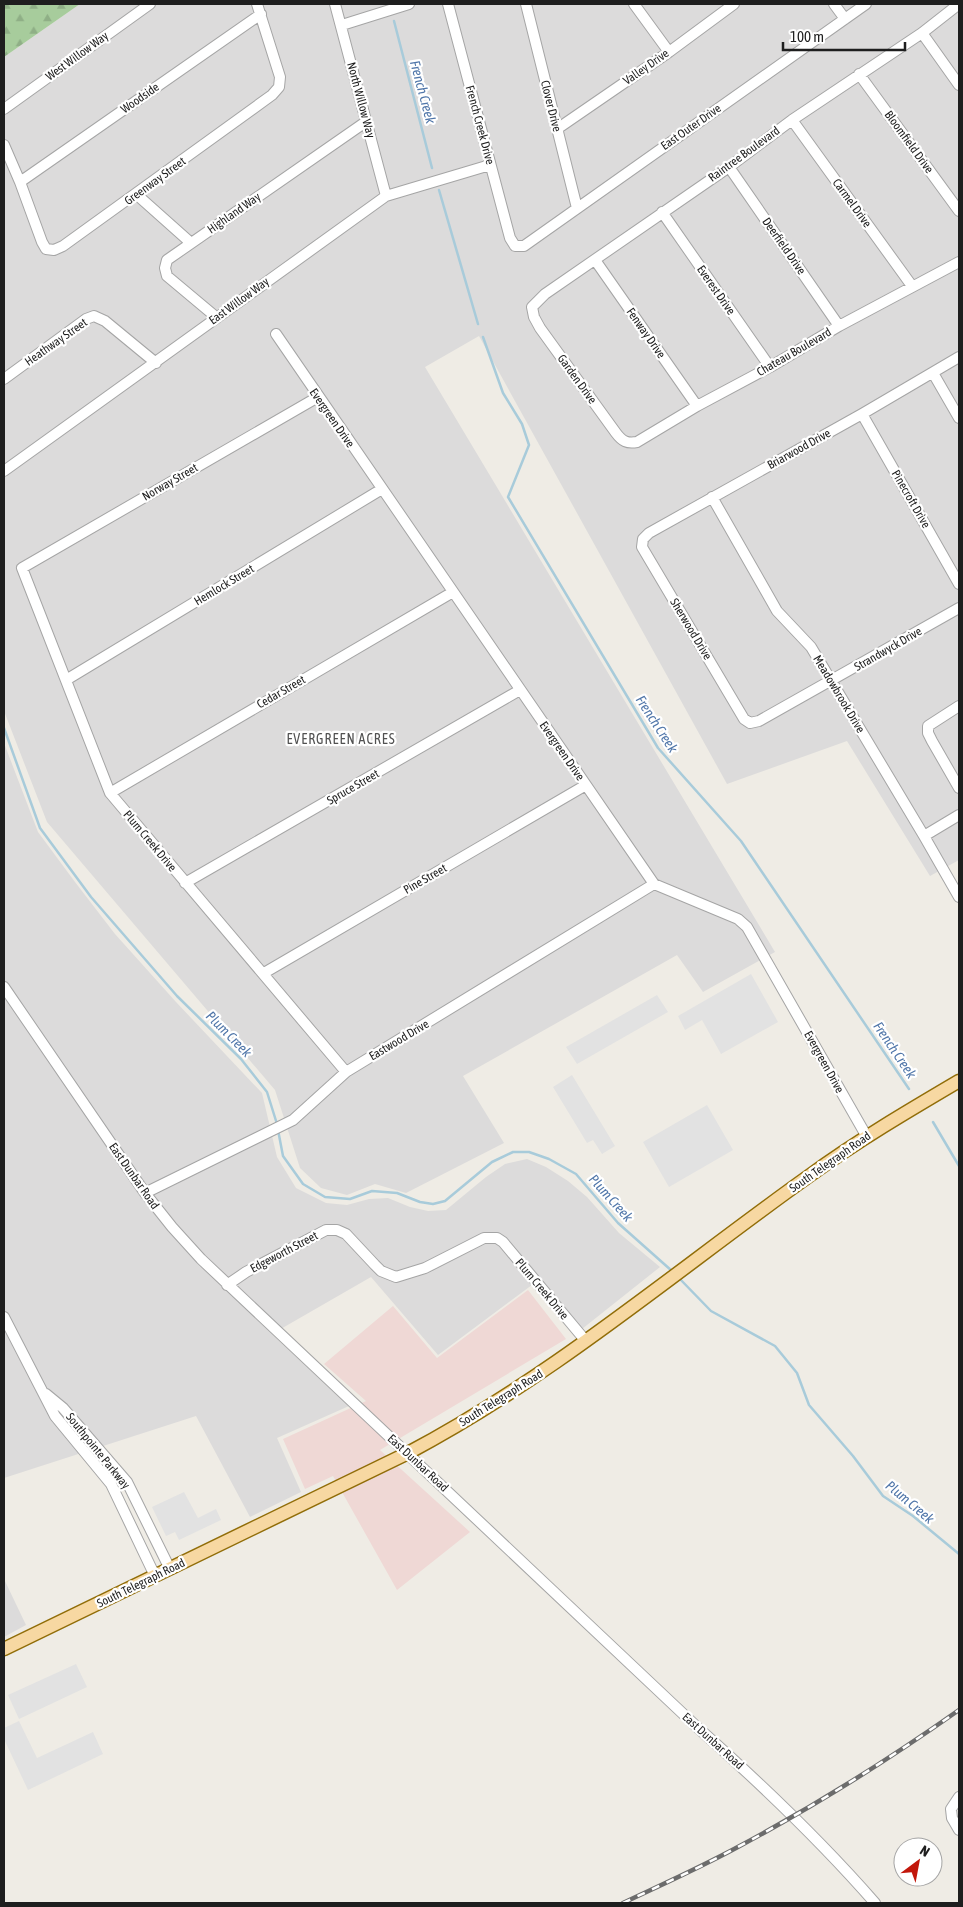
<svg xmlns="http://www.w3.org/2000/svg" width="963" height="1907" viewBox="0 0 963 1907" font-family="'Asap Condensed',sans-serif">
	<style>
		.residential { fill: #dcdbdb }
		.commercial { fill: #efd8d5 }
		.forest { fill: url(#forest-firs) }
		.parking { fill: #e2e2e2 }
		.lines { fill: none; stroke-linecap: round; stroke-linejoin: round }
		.stream { stroke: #a8cbda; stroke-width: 2.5 }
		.minor-casing { stroke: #a5a5a5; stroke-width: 12 }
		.major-casing { stroke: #916d08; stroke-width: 15 }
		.minor { stroke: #fff; stroke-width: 10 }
		.major { stroke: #f7d8a2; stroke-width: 12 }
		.rail-casing { stroke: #6c6c6c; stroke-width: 4.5 }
		.rail { stroke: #fff; stroke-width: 2.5; stroke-dasharray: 8; stroke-linecap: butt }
		.labels { text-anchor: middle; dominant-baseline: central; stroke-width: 4.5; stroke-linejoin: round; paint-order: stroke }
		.street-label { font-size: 12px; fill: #1e1e1e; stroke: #fff }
		.water-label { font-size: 14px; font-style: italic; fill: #5076a9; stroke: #fff }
		.neighbourhood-label { font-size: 14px; letter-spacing: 1px; fill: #515151; stroke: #fff }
	</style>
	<defs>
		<pattern id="forest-firs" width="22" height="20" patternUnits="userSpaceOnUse" patternTransform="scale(1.25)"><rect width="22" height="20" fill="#a7cc9c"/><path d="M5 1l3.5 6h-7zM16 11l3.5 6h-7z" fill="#8faf86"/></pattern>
	</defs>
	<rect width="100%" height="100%" fill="#efece5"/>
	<path class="residential" d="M 80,4 L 959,4 L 959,860 L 930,876 L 847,741 L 727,784 L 479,336 L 425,367 L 775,952 L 703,992 L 677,955 L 463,1076 L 504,1143 L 406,1193 L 375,1184 L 347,1195 L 321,1188 L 300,1168 L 275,1090 L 47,822 L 4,711 L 4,57 Z
		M 4,743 L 38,832 L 75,882 L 115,934 L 176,1002 L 262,1093 L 277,1157 L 296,1188 L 326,1203 L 347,1205 L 369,1199 L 388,1198 L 410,1207 L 428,1211 L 446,1210 L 486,1177 L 505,1164 L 527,1159 L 546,1167 L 568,1181 L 587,1197 L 619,1233 L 660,1267 L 582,1329 L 540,1279 L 438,1355 L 371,1277 L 272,1334 L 349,1406 L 277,1438 L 301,1492 L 250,1517 L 196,1416 L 4,1478 Z
		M 4,1579 L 26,1625 L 4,1637 Z"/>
	<path class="commercial" d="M 528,1290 L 566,1339 L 380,1450 L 470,1532 L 397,1590 L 333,1476 L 305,1489 L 283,1439 L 366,1401 L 324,1364 L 393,1306 L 437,1358 Z"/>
	<path class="forest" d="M 4,4 L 80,4 L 4,57 Z"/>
	<path class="parking" d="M 751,974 L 778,1022 L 721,1054 L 702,1020 L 685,1030 L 678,1016 Z
		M 657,995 L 668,1012 L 577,1064 L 566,1047 Z
		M 572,1075 L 615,1146 L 602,1154 L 593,1140 L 587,1143 L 553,1087 Z
		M 707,1105 L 733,1150 L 669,1187 L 643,1142 Z
		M 184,1492 L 198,1518 L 216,1509 L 221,1520 L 179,1540 L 175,1532 L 166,1536 L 152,1507 Z
		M 76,1664 L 87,1687 L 19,1719 L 8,1695 Z
		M 19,1721 L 37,1758 L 93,1732 L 103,1754 L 28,1790 L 4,1739 L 4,1728 Z"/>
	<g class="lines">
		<path class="stream" d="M 394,21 L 432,168
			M 439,190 L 478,324
			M 483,337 L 503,393 L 522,424 L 529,445 L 508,497 L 658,748 L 741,841 L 909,1089
			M 4,728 L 40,828 L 91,897 L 177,996 L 241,1059 L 267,1092 L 277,1124
			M 933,1122 L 959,1166
			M 278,1130 L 283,1156 L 303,1184 L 325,1197 L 350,1199 L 372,1191 L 397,1193 L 420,1202 L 433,1204 L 445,1201 L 492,1162 L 513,1152 L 529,1152 L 549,1159 L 576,1174 L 618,1223 L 672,1271
			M 678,1277 L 711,1311 L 775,1346 L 797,1373 L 809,1405 L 853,1456 L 883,1496 L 913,1516 L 959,1554"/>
		<defs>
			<path id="minor" d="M 335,4 L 386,196
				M 448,4 L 510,238 L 515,246 L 524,246 L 866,4
				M 526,4 L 577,208
				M 634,4 L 669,52
				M 834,4 L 845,19
				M 959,4 L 922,33 L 792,120 L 729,167 L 545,294 L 532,307 L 534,317 L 540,328 L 616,433 C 622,441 627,444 637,442 L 697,406 L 770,367 L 839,326 L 959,262
				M 342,25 L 409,4
				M 922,33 L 959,85
				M 859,74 L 959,211
				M 4,109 L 150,4
				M 792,120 L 912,286
				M 557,129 L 669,52 L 734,4
				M 4,145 L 20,182 L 42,242 L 46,249 L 54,250 L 63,246 L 272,95 L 279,87 L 280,77 L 257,4
				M 729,167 L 839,326
				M 20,182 L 261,14
				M 136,194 L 191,243
				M 662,212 L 770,367
				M 595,260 L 697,406
				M 216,317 L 167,276 L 165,268 L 167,260 L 367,121
				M 276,334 L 654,884 L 738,919 L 747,927 L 867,1137
				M 959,357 L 862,414 L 649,533 L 643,539 L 642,547 L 744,719 L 750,723 L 759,721 L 959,608
				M 933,373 L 959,418
				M 4,379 L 86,319 L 94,316 L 105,321 L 156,363
				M 318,397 L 22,568 L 110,793 L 346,1072
				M 862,414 L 959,584
				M 4,471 L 386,196 L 490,165
				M 712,497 L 777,611 L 811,647 L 924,836 L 959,897
				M 66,680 L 382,489
				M 959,706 L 928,726 L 928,733 L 932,741 L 959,788
				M 110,793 L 453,592
				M 924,836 L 959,815
				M 185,883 L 520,690
				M 264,973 L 586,785
				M 4,987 L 145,1193 L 172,1227 L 201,1259 L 697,1727 C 759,1782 820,1840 875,1903
				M 145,1193 L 293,1120 L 346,1072 L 654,884
				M 227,1285 L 246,1272 L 326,1230 L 337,1230 L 346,1234 L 375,1265 L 381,1271 L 396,1277 L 425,1268 L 484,1238 L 497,1238 L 503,1242 L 585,1340
				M 4,1317 L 55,1416 L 111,1484 L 155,1576
				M 46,1394 L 63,1408 L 127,1482 L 170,1569
				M 959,1797 L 951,1809 L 952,1818 L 959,1830"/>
			<path id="major" d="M 4,1649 L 408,1453 C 552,1377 677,1270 809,1176 C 857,1141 908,1111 959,1081"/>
		</defs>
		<use href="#minor" class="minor-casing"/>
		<use href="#major" class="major-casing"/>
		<use href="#minor" class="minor"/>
		<use href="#major" class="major"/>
		<defs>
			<path id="rail" d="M 623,1903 C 661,1885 699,1868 736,1848 C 813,1807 888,1760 959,1710"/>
		</defs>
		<use href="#rail" class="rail-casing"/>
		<use href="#rail" class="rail"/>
	</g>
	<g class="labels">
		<g class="street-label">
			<text transform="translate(77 56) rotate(-36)">West Willow Way</text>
			<text transform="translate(646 67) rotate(-35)">Valley Drive</text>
			<text transform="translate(140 98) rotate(-35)">Woodside</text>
			<text transform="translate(361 100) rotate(75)">North Willow Way</text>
			<text transform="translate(551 106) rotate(76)">Clover Drive</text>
			<text transform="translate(480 125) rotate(75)">French Creek Drive</text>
			<text transform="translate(691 127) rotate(-35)">East Outer Drive</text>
			<text transform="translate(909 142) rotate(54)">Bloomfield Drive</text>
			<text transform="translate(744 154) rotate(-36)">Raintree Boulevard</text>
			<text transform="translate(155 181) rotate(-36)">Greenway Street</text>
			<text transform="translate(852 203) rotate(54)">Carmel Drive</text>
			<text transform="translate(234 213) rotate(-35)">Highland Way</text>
			<text transform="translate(784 246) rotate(55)">Deerfield Drive</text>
			<text transform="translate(716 290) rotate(55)">Everest Drive</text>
			<text transform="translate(239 301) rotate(-36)">East Willow Way</text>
			<text transform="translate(646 333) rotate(55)">Fenway Drive</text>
			<text transform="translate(56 342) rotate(-35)">Heathway Street</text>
			<text transform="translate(794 352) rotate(-30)">Chateau Boulevard</text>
			<text transform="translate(577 379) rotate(54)">Garden Drive</text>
			<text transform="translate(332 418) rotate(55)">Evergreen Drive</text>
			<text transform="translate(799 449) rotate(-29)">Briarwood Drive</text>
			<text transform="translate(170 482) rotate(-30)">Norway Street</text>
			<text transform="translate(911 499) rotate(60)">Pinecroft Drive</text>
			<text transform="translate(224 585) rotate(-31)">Hemlock Street</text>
			<text transform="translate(691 629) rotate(59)">Sherwood Drive</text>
			<text transform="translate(888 649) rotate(-30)">Strandwyck Drive</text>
			<text transform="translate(281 692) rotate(-30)">Cedar Street</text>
			<text transform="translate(839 694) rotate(59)">Meadowbrook Drive</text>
			<text transform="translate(562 751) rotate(55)">Evergreen Drive</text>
			<text transform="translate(353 787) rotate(-30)">Spruce Street</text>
			<text transform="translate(150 841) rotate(50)">Plum Creek Drive</text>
			<text transform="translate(425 879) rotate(-30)">Pine Street</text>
			<text transform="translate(399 1040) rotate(-31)">Eastwood Drive</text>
			<text transform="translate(824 1062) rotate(61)">Evergreen Drive</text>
			<text transform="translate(830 1162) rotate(-35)">South Telegraph Road</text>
			<text transform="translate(134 1176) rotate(55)">East Dunbar Road</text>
			<text transform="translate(284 1252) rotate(-28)">Edgeworth Street</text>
			<text transform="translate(542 1289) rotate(50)">Plum Creek Drive</text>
			<text transform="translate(501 1398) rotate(-32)">South Telegraph Road</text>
			<text transform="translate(98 1451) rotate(51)">Southpointe Parkway</text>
			<text transform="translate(418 1463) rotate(43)">East Dunbar Road</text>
			<text transform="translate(141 1583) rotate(-26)">South Telegraph Road</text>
			<text transform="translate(713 1741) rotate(42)">East Dunbar Road</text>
		</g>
		<g class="water-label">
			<text transform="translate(423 92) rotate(75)">French Creek</text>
			<text transform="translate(657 724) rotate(57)">French Creek</text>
			<text transform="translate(229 1034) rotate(45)">Plum Creek</text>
			<text transform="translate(895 1050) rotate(56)">French Creek</text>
			<text transform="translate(611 1198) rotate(48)">Plum Creek</text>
			<text transform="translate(910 1502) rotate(40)">Plum Creek</text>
		</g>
		<g class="neighbourhood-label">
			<text x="341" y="739">EVERGREEN ACRES</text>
		</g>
	</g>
	<rect width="963" height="1907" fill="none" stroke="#1e1e1e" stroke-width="10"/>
	<g transform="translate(918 1862) rotate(32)"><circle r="24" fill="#ffffff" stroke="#a5a5a5"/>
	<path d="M0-4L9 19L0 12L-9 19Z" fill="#c2170b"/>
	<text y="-8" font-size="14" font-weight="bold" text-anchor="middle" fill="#1e1e1e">N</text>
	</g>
	<path d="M783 42v8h122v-8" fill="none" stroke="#1e1e1e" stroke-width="2.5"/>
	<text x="790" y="42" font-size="15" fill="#1e1e1e" stroke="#ffffff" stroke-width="4" paint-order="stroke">100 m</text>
</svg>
